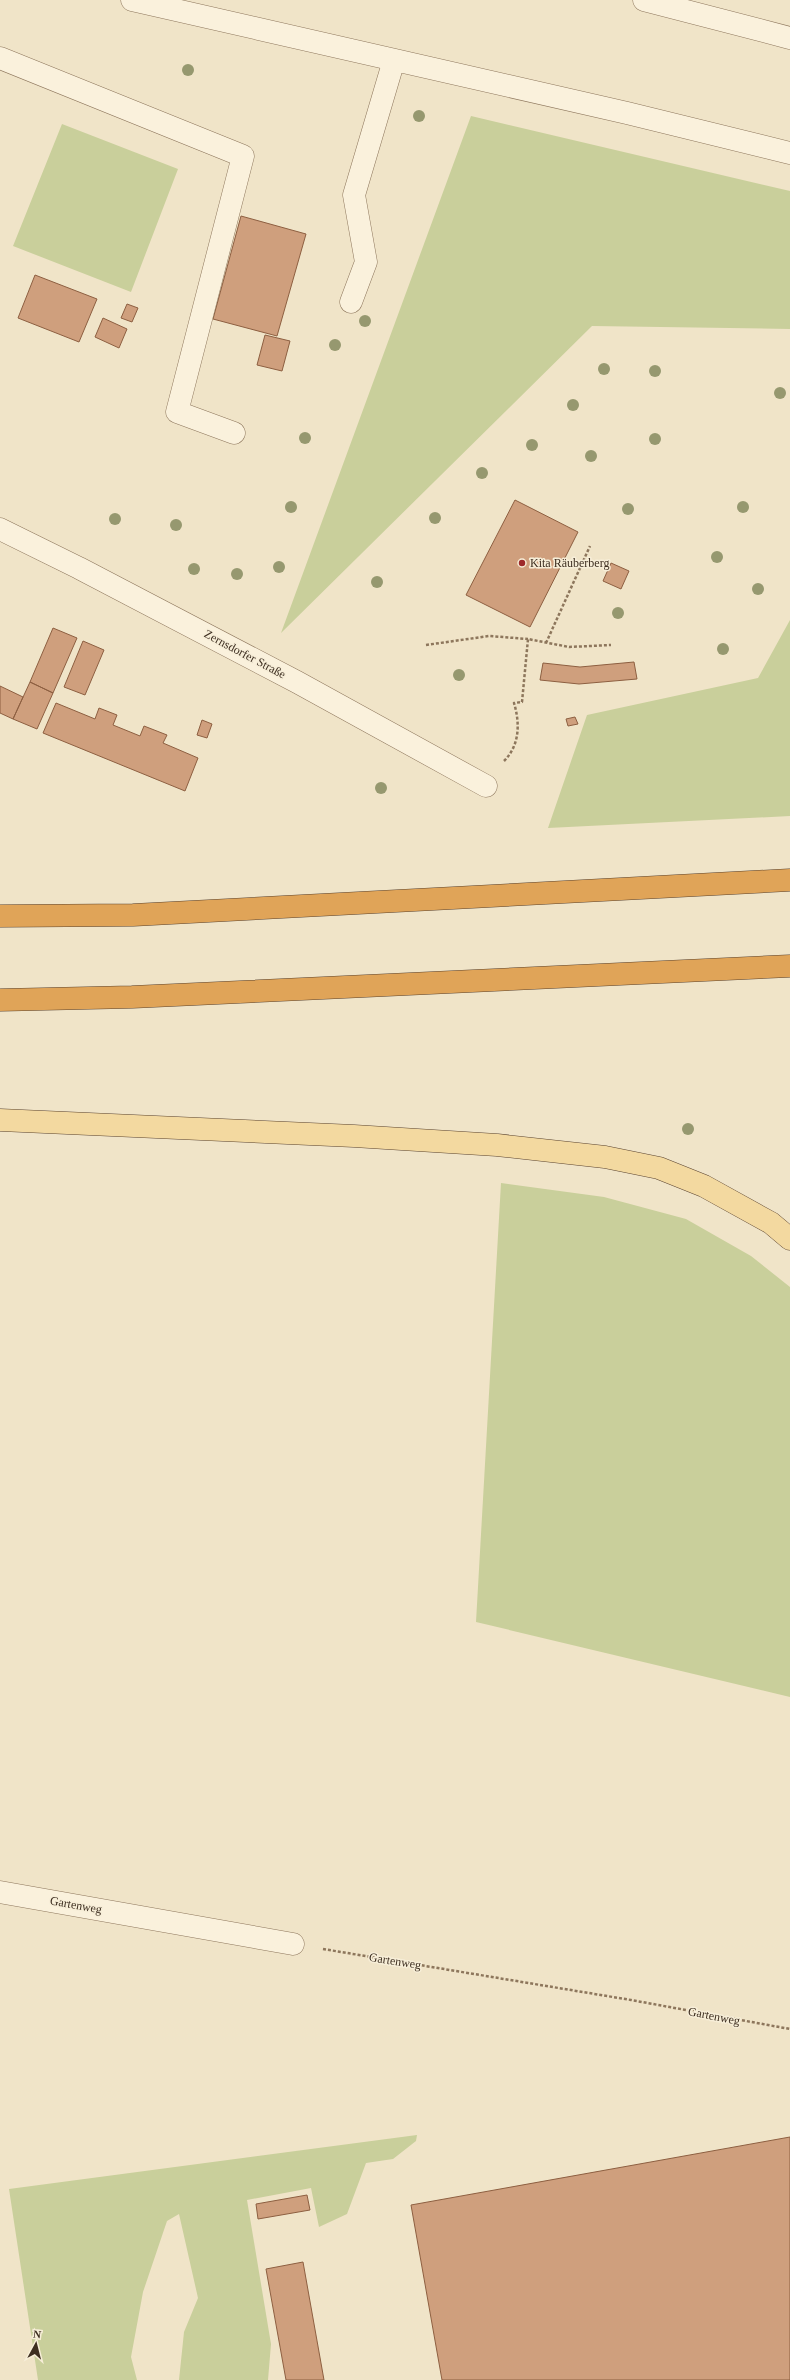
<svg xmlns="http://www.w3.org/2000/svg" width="790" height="2380" viewBox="0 0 790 2380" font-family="Georgia,serif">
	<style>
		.green { fill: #c9cf9b }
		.building { fill: #cf9f7d; stroke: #8d5f41 }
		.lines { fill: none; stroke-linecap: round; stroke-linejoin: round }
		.minor-casing { stroke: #8d765c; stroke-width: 23 }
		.major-casing { stroke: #5b4430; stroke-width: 23 }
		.highway-casing { stroke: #5b4430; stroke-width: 23 }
		.path { stroke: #8d765c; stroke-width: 2.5; stroke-dasharray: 3 2; stroke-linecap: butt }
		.minor { stroke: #faf1dc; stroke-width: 22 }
		.major { stroke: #f3d9a0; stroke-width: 22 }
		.highway { stroke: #e0a458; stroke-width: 22 }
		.tree { fill: #96986f }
		.poi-dot { fill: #9e2a2b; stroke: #f7eed8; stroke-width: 1.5 }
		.labels { text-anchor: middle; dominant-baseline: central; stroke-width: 3; stroke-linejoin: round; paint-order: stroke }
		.poi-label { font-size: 12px; fill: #3d2e20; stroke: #f7eed8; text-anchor: start }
		.street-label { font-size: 12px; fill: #3d2e20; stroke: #f7eed8 }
	</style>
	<rect width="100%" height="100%" fill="#f0e4c8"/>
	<path class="green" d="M 471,116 L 790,191 L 790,329 L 592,326 L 281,633 Z
		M 62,124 L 178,169 L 131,292 L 13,246 Z
		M 790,620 L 790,816 L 548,828 L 587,715 L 758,678 Z
		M 501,1183 L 604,1197 L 686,1219 L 751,1256 L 790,1287 L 790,1697 L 476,1622 Z
		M 417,2135 L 416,2141 L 393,2159 L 366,2163 L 347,2214 L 319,2227 L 311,2188 L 247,2200 L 271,2344 L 268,2380 L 179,2380 L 184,2332 L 198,2298 L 179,2214 L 167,2221 L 143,2292 L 131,2357 L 137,2380 L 38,2380 L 9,2189 Z"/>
	<path class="building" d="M 241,216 L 306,234 L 277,336 L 213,319 Z
		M 35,275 L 97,299 L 79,342 L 18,318 Z
		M 127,304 L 138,308 L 132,322 L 121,318 Z
		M 103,318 L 127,329 L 119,348 L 95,337 Z
		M 265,335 L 290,341 L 282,371 L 257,365 Z
		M 515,500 L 578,532 L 530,627 L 466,595 Z
		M 611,563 L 629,571 L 621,589 L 603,581 Z
		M 53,628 L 77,638 L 53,693 L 30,682 Z
		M 83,641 L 104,650 L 85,695 L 64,687 Z
		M 634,662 L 637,679 L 579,684 L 540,680 L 543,663 L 580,667 Z
		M 30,682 L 53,693 L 37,729 L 13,719 Z
		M 0,686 L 23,697 L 13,719 L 0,713 Z
		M 56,703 L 95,719 L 99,708 L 117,715 L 113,725 L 140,736 L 144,726 L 167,735 L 163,743 L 198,758 L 185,791 L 43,733 Z
		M 575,717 L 578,724 L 568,726 L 566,719 Z
		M 202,720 L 212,724 L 207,738 L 197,735 Z
		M 790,2137 L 790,2380 L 442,2380 L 411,2205 Z
		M 307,2195 L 310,2210 L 258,2219 L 256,2204 Z
		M 303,2262 L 324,2380 L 286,2380 L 266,2269 Z"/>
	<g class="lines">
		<defs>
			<path id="minor" d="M 132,0 L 627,113 L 790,153
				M 644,0 L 790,38
				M 0,58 L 243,156 L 177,412 L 234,433
				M 351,302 L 366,262 L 354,195 L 394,60
				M 0,529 L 79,568 L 297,682 L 486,786
				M 0,1892 L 293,1944"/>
			<path id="major" d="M 0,1120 L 354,1136 L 497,1145 L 605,1157 L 659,1168 L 704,1186 L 771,1223 L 790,1239"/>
			<path id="highway" d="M 0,916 L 133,915 L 790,880
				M 0,1000 L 132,997 L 790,966"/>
		</defs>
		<use href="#minor" class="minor-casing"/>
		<use href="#major" class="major-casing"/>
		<use href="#highway" class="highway-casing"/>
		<path class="path" d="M 546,643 L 590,546
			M 426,645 L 489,636 L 528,639
			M 504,761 C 520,745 520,723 514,703 L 522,702 L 528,639 L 569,647 L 611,645
			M 323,1949 L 631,2000 L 790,2029"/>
		<use href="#minor" class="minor"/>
		<use href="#major" class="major"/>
		<use href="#highway" class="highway"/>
	</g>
	<g class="tree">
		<circle cx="188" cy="70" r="6"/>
		<circle cx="419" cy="116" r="6"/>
		<circle cx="365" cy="321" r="6"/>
		<circle cx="335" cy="345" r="6"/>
		<circle cx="604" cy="369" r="6"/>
		<circle cx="655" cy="371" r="6"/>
		<circle cx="780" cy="393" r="6"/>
		<circle cx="573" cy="405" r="6"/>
		<circle cx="305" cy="438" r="6"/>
		<circle cx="655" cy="439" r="6"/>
		<circle cx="532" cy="445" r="6"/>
		<circle cx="591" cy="456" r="6"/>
		<circle cx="482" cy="473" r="6"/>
		<circle cx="291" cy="507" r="6"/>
		<circle cx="743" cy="507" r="6"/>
		<circle cx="628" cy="509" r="6"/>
		<circle cx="435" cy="518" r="6"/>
		<circle cx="115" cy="519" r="6"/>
		<circle cx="176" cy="525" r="6"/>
		<circle cx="717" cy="557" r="6"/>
		<circle cx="279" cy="567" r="6"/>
		<circle cx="194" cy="569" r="6"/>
		<circle cx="237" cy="574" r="6"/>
		<circle cx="377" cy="582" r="6"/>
		<circle cx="758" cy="589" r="6"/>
		<circle cx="618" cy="613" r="6"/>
		<circle cx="723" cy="649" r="6"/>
		<circle cx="459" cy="675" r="6"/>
		<circle cx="381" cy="788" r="6"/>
		<circle cx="688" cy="1129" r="6"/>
	</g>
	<circle class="poi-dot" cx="522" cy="563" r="4"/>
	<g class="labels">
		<g class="poi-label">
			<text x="530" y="563">Kita Räuberberg</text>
		</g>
		<g class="street-label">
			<text transform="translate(245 654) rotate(28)">Zernsdorfer Straße</text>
			<text transform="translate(76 1905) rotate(10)">Gartenweg</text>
			<text transform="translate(395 1961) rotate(9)">Gartenweg</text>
			<text transform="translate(714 2016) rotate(11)">Gartenweg</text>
		</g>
	</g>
	<g transform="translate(36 2344) rotate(7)" stroke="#f7eed8" stroke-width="3" paint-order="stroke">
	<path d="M0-3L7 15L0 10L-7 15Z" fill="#3d2e20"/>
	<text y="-6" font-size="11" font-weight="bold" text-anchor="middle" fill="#3d2e20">N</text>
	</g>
</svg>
